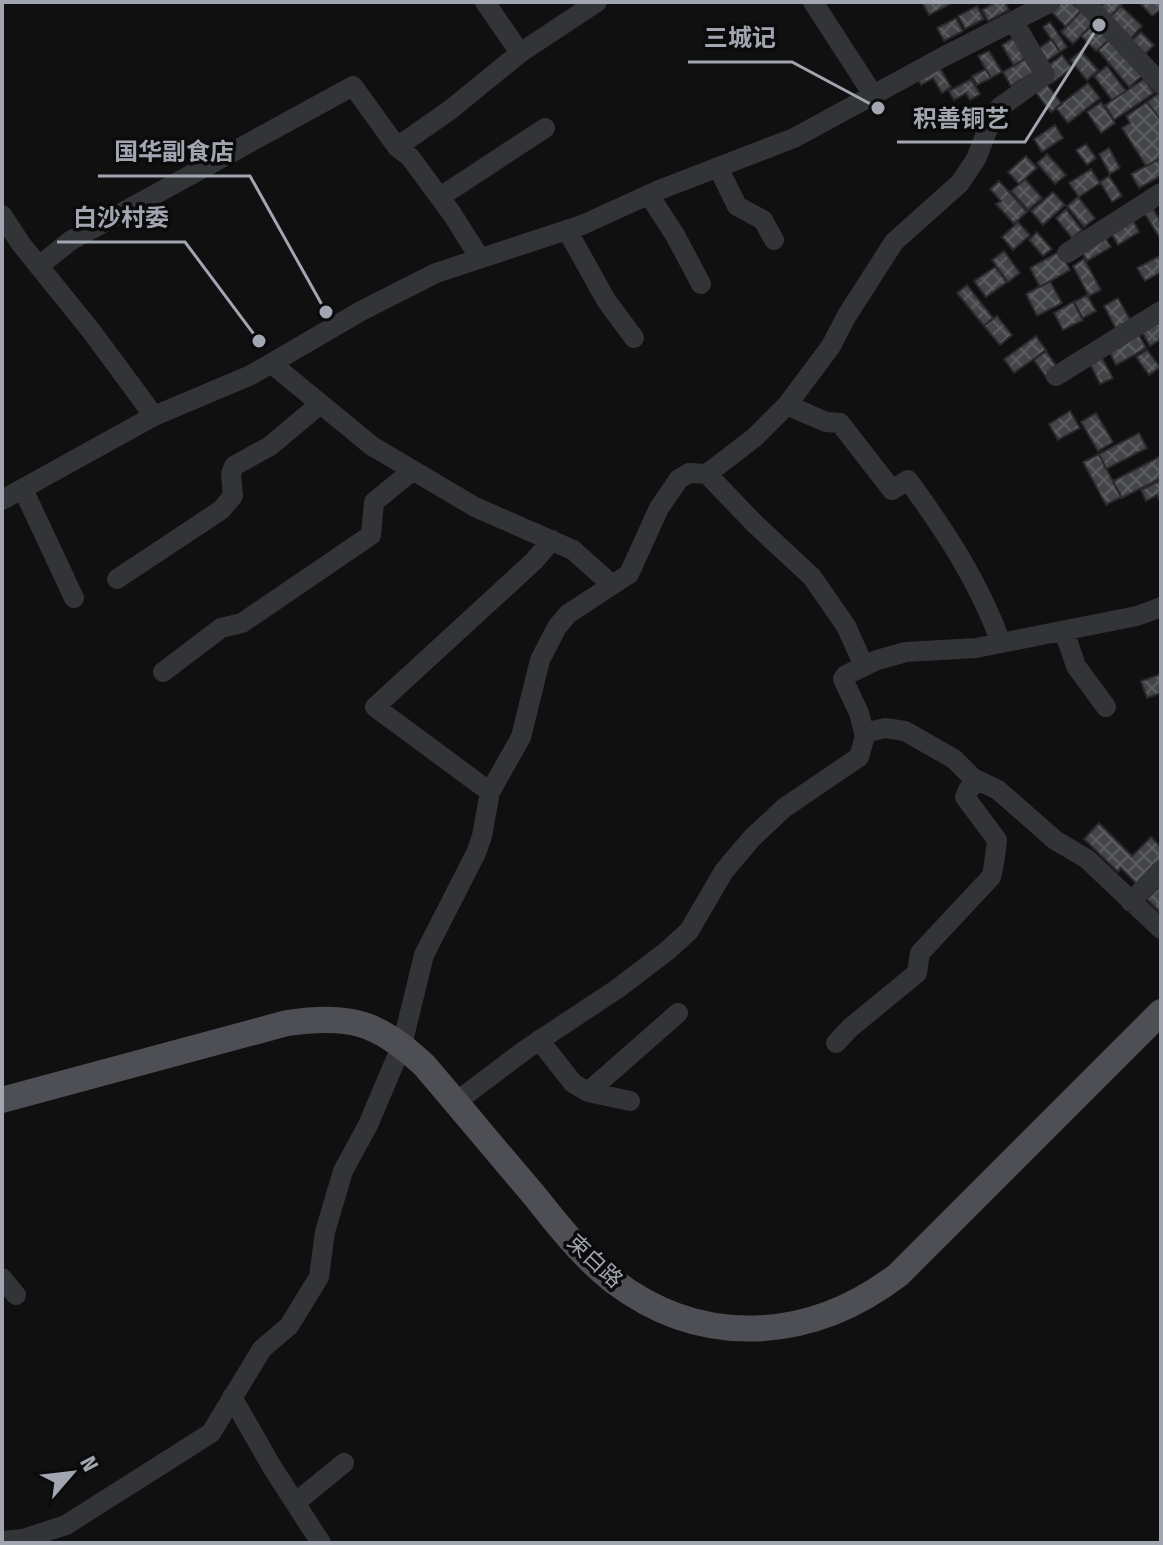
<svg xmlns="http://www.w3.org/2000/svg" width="1163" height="1545" viewBox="0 0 1163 1545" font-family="'Fira Sans Condensed','Noto Sans SC',sans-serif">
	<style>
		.building { fill: url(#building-cross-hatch); stroke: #2a2a2d; stroke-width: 2 }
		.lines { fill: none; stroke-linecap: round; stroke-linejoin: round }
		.minor { stroke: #333438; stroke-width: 20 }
		.major { stroke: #4e4f54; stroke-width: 26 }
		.labels { text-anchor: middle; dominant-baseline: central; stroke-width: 7; stroke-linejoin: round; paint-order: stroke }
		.street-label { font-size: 22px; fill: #a2a6b1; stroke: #0b0b0c }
		.leader { fill: none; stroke: #a2a6b1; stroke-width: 3 }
		.callout-dot { fill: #a2a6b1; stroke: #0b0b0c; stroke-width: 3 }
		.callout-label { font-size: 24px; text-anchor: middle; font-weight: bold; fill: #a2a6b1; stroke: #0b0b0c; stroke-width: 7; stroke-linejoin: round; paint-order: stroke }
	</style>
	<defs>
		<pattern id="building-cross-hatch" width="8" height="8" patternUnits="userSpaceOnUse" patternTransform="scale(2)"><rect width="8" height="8" fill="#444549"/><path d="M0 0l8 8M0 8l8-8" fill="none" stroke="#5c5d61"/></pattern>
	</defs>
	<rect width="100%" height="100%" fill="#101011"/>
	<path class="building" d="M 922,2 L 949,2 L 950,4 L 929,15 Z
		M 996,2 L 1005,2 L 1009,10 L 988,21 L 982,10 Z
		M 1056,2 L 1071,2 L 1081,11 L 1066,27 L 1049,9 Z
		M 1105,2 L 1124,2 L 1108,19 L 1098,10 Z
		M 1139,2 L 1161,2 L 1161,9 L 1152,16 Z
		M 977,6 L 984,19 L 965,29 L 958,16 Z
		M 1121,6 L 1142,26 L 1130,39 L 1108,19 Z
		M 1081,11 L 1093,23 L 1073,44 L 1061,32 Z
		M 956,18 L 963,31 L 944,41 L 937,28 Z
		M 1050,22 L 1067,47 L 1060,52 L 1043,27 Z
		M 1095,23 L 1110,39 L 1096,51 L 1081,36 Z
		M 1141,32 L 1154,45 L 1144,55 L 1131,41 Z
		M 1013,38 L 1026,58 L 1014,66 L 1002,45 Z
		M 1052,39 L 1060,52 L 1038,67 L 1030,55 Z
		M 1110,39 L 1142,76 L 1129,87 L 1098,50 Z
		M 989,51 L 1002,72 L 991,78 L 978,56 Z
		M 1081,51 L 1098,70 L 1087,80 L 1070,60 Z
		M 1062,55 L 1072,68 L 1052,83 L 1042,70 Z
		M 934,58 L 951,87 L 942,93 L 933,78 L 921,85 L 913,71 Z
		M 1026,58 L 1034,72 L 1011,86 L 1003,72 Z
		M 1107,66 L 1126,91 L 1112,100 L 1094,76 Z
		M 986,69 L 991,78 L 977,85 L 972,76 Z
		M 1041,77 L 1062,104 L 1051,112 L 1030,85 Z
		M 971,79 L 980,94 L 970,100 L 966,93 L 954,100 L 949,91 Z
		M 1144,79 L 1154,93 L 1114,120 L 1105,105 Z
		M 1088,83 L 1100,98 L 1068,123 L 1056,108 Z
		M 1159,93 L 1161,96 L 1161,120 L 1147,102 Z
		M 1101,102 L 1115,123 L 1101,133 L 1087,112 Z
		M 1147,102 L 1161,120 L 1161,158 L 1146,166 L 1122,128 L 1130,123 L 1126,116 Z
		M 1055,125 L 1063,138 L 1042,152 L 1034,139 Z
		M 1086,144 L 1096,158 L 1087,165 L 1076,150 Z
		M 1109,148 L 1120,168 L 1110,174 L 1099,154 Z
		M 1047,154 L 1066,175 L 1055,184 L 1037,163 Z
		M 1026,156 L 1037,168 L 1019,184 L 1008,172 Z
		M 1161,158 L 1161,176 L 1139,188 L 1131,174 Z
		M 1091,169 L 1100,183 L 1079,197 L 1069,183 Z
		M 1109,176 L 1122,196 L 1112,202 L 1100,182 Z
		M 1025,179 L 1042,198 L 1028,210 L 1011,191 Z
		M 999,181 L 1027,212 L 1014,224 L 996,204 L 1001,201 L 990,189 Z
		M 1053,192 L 1065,205 L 1043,225 L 1031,211 Z
		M 1078,197 L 1095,218 L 1084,227 L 1067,206 Z
		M 1066,209 L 1082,230 L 1072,238 L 1056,218 Z
		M 1153,209 L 1161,222 L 1161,240 L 1145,214 Z
		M 1132,218 L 1139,232 L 1118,245 L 1110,231 Z
		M 1018,222 L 1030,235 L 1013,250 L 1002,237 Z
		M 1037,232 L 1052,249 L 1043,256 L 1029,240 Z
		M 1102,233 L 1111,247 L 1087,261 L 1079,246 Z
		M 1004,251 L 1020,273 L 1008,282 L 992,260 Z
		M 1060,251 L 1070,270 L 1040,287 L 1030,268 Z
		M 1161,255 L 1161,272 L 1145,281 L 1137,268 Z
		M 1084,259 L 1101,290 L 1089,296 L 1073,266 Z
		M 995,267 L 1007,282 L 986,297 L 974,281 Z
		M 1050,281 L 1062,303 L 1037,316 L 1026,294 Z
		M 967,285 L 993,318 L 984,326 L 957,293 Z
		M 1087,295 L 1096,311 L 1083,318 L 1074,302 Z
		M 1118,298 L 1132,323 L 1117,331 L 1104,306 Z
		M 1073,302 L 1083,320 L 1063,330 L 1054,313 Z
		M 997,316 L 1012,335 L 1000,345 L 984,326 Z
		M 1161,316 L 1161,339 L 1150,346 L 1140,329 Z
		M 1138,333 L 1146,348 L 1116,365 L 1108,349 Z
		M 1036,336 L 1046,350 L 1014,373 L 1004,359 Z
		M 1147,350 L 1160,367 L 1149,375 L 1136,357 Z
		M 1046,351 L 1060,371 L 1048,380 L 1034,360 Z
		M 1101,356 L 1113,378 L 1100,384 L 1089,362 Z
		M 1070,411 L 1080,428 L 1058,440 L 1049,424 Z
		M 1096,413 L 1113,442 L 1098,451 L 1081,422 Z
		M 1139,433 L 1147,448 L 1106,469 L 1099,454 Z
		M 1099,454 L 1121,497 L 1106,505 L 1083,462 Z
		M 1161,456 L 1161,478 L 1122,498 L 1113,481 Z
		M 1161,480 L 1161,503 L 1157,495 L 1146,501 L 1141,490 Z
		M 1161,674 L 1161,693 L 1147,698 L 1141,681 Z
		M 1099,823 L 1132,856 L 1151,837 L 1161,847 L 1161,860 L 1137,884 L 1121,868 L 1118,872 L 1084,839 Z
		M 1158,888 L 1161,890 L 1161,913 L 1147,899 Z"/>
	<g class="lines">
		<path class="minor" d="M 485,2 L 520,53
			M 813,2 L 874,96
			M 1085,2 L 1161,84
			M 397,147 L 450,110 L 520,53 L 597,2
			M 718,167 L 737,206 L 763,220 L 774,240
			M 649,195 L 675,235 L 701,284
			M 440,197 L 545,128
			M 2,215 L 21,244 L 92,332 L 154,416
			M 567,230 L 606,300 L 634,338
			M 1067,253 L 1161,193
			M 39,266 L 70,241 L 353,86 L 397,147 L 410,157 L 452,214 L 480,258
			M 272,364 L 372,446 L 475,507 L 573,550 L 612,585
			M 1056,376 L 1161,311
			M 787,405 L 826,422 L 840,423 L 892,490 L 908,480 C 946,532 979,582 1001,643
			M 707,474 L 755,524 L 812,577 L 846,626 L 864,666
			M 23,489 L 74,598
			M 2,500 L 154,416 L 251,375 L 361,311 L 436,273 L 582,225 L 659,190 L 794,138 L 943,57 L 1051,2
			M 117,579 L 221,510 L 233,496 L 231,474 L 234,466 L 270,446 L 319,405
			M 1064,631 L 1076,666 L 1106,707
			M 163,672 L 221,628 L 242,623 L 371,535 L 374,502 L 412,471
			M 864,733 L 885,728 L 905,731 L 954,759 L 973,778 L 998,790 L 1055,840 L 1087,859 L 1161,929
			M 490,792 L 375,707 L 534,561 L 552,540
			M 1131,902 L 1161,870
			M 539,1040 L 573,1083 L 588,1092 L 630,1101
			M 836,1043 L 850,1028 L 917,973 L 920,953 L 991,877 C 993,874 997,842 997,840 L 965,797 L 968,790 L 978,781
			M 588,1092 L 678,1013
			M 456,1102 L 525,1050 L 617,989 L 667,951 L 689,931 L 724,871 L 752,838 L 784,808 L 859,757 L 865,736 L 859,713 L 843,679 L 846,675 L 877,660 L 906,652 L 976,648 L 1137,616 L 1161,607
			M 2,1278 L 16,1295
			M 232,1397 L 272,1467 L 321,1543
			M 295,1503 L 344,1463
			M 2,1541 L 23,1539 L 66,1525 L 211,1433 L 262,1349 L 289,1326 L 319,1277 L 325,1232 L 343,1171 L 368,1125 L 402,1045 L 424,955 L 476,853 L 482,836 L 490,792 L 521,737 L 540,660 L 557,627 L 568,614 L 629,574 L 659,508 L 679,479 L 689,473 L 707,474 L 755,437 L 787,405 L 831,346 L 846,317 L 894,242 L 960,183 L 976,159 L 992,118 L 1000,107 L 1045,75 L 1014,22"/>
		<path class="major" d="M 2,1100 L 287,1023 C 350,1014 378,1022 424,1065 C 461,1108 497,1152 534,1195 C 558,1225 582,1256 612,1280 C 702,1349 810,1342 898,1275 L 1161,1012"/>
	</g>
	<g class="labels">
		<g class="street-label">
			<text transform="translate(595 1261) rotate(43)">束白路</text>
		</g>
	</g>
	<path class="leader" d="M878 108L792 62H688M1099 25L1025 142H897M326 312L250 176H98M259 341L185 242H57"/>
	<g class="callout-dot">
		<circle cx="878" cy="108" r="8"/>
		<circle cx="1099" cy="25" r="8"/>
		<circle cx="326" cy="312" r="8"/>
		<circle cx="259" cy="341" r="8"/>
	</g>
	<g class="callout-label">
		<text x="740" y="46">三城记</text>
		<text x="961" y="127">积善铜艺</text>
		<text x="174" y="160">国华副食店</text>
		<text x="121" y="226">白沙村委</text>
	</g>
	<rect width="1163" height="1545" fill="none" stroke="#a2a6b1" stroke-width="8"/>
	<g transform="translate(72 1473) rotate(62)" stroke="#0b0b0c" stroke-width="6" paint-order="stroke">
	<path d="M0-6L14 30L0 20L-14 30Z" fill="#a2a6b1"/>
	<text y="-12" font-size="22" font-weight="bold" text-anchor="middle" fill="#a2a6b1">N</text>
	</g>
</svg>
